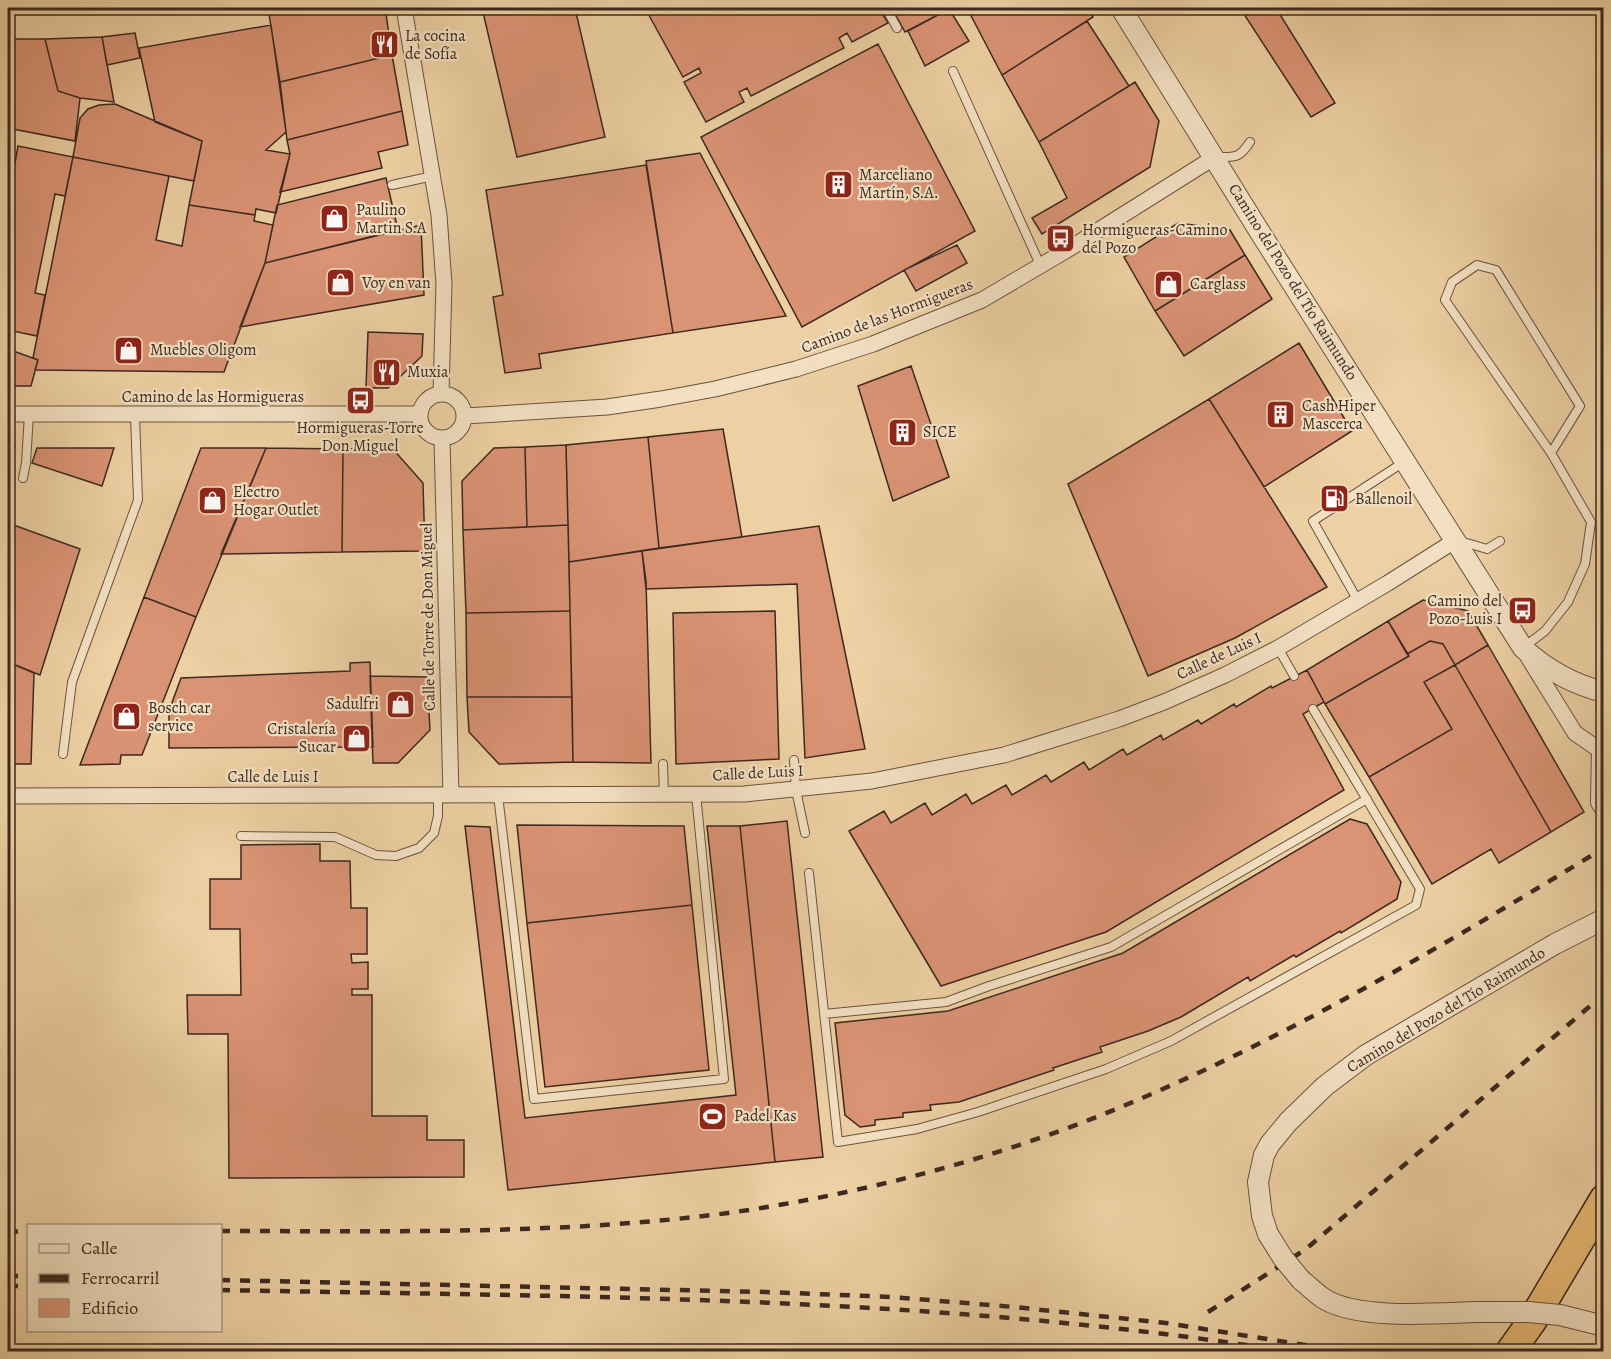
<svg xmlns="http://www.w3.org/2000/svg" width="1611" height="1359" viewBox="0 0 1611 1359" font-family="Alegreya,serif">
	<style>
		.building { fill: #da9375; stroke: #3c2920; stroke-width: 1.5 }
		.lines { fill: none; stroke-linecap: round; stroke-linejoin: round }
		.service-casing { stroke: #685341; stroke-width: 10 }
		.pedestrian-casing { stroke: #685341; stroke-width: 14 }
		.minor-casing { stroke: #685341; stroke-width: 17 }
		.tertiary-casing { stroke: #685341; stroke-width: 22 }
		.motorway-casing { stroke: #3c2920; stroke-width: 31 }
		.service { stroke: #f3e0c3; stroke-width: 8 }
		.pedestrian { stroke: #f3e0c3; stroke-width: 12 }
		.minor { stroke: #f3e0c3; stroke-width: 15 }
		.tertiary { stroke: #f3e0c3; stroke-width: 20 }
		.motorway { stroke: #e6b872; stroke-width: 28 }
		.rail { stroke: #3c2920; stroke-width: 4.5; stroke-dasharray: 10 10; stroke-linecap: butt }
		.tertiary-bridge-casing { stroke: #685341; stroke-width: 22; stroke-linecap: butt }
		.tertiary-bridge { stroke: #f3e0c3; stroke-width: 20 }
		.labels { text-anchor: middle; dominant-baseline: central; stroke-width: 4.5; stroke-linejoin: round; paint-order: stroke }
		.poi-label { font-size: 16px; fill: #3c2920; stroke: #f3e0c3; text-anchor: start }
		.street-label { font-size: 16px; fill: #3c2920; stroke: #f3e0c3 }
	</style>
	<rect width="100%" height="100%" fill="#edd0a3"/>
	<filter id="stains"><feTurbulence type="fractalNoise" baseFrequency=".00333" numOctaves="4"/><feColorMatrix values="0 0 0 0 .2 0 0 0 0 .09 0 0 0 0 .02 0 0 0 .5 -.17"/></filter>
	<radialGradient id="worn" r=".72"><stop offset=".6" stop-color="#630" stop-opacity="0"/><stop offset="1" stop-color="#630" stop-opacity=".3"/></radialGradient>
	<path class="building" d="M 268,8 L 377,8 L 386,14 L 392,55 L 280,82 Z
		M 482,8 L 575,8 L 605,137 L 517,157 Z
		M 645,8 L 879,8 L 888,23 L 852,42 L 847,33 L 839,38 L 844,48 L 751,96 L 747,88 L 739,92 L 744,102 L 706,122 L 684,82 L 701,73 L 699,68 L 683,77 Z
		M 892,8 L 951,8 L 905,32 Z
		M 967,8 L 1087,8 L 1093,17 L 1002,75 Z
		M 1240,8 L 1276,8 L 1335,103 L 1311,117 Z
		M 949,9 L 969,41 L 925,66 L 908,31 Z
		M 1087,21 L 1129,86 L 1039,142 L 1002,75 Z
		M 271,25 L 286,132 L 266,150 L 290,154 L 276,213 L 256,209 L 255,215 L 189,205 L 202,141 L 155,122 L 139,48 Z
		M 135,33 L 140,58 L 107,65 L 102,37 Z
		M 102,37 L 114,102 L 80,98 L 58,91 L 45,39 Z
		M 8,39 L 45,39 L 58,91 L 80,98 L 75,141 L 13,129 L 8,102 Z
		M 878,44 L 975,231 L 802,327 L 701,137 Z
		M 392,55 L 402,111 L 287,140 L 280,82 Z
		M 1135,82 L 1159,121 L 1150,167 L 1042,234 L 1032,218 L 1067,198 L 1039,142 Z
		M 115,104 L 202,141 L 194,181 L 73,157 L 80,118 L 88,109 L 99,105 Z
		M 402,111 L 408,145 L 378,152 L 382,168 L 280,192 L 290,154 L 287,140 Z
		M 18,146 L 73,157 L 65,196 L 55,194 L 35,293 L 45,295 L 37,336 L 8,330 L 8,202 Z
		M 700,153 L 786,316 L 673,333 L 646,161 Z
		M 73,157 L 169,176 L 156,240 L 182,246 L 189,205 L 255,215 L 254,221 L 273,225 L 265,263 L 224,372 L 35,370 L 38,360 L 33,358 Z
		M 646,165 L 673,333 L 539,354 L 541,368 L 505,373 L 493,297 L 503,295 L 486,190 Z
		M 386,178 L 398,230 L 265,263 L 277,205 Z
		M 1178,223 L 1230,230 L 1245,255 L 1155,311 L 1124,257 Z
		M 421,225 L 424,295 L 240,327 L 265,263 Z
		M 957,245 L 967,263 L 916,291 L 904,270 Z
		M 1245,255 L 1272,299 L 1184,356 L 1155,311 Z
		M 368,332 L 423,334 L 422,356 L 388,388 L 366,388 Z
		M 1299,343 L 1352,431 L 1264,487 L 1209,399 Z
		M 8,349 L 38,360 L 31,386 L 8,386 Z
		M 911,366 L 949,477 L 893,501 L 858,386 Z
		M 1209,399 L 1327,587 L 1235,638 L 1148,676 L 1068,484 Z
		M 723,429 L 742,537 L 659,548 L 648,437 Z
		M 648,437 L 659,548 L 569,562 L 566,445 Z
		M 15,445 L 8,471 L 8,446 Z
		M 566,445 L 568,525 L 527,527 L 525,447 Z
		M 525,447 L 527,527 L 463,530 L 462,481 L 494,448 Z
		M 37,448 L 114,448 L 102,486 L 32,463 Z
		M 201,448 L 266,448 L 196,617 L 144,597 Z
		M 266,448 L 343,449 L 342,552 L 221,554 Z
		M 392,448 L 423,483 L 425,551 L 342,552 L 343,449 Z
		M 8,523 L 80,549 L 40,675 L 8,662 Z
		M 568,525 L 570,611 L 466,613 L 463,530 Z
		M 819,526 L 865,749 L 805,758 L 797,584 L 646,589 L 642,551 Z
		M 642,551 L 646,581 L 651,763 L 573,762 L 569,562 Z
		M 144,597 L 196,617 L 142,755 L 121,755 L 120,764 L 80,765 Z
		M 1423,600 L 1468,611 L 1488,645 L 1455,665 L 1443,644 L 1430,641 L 1407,654 L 1388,621 Z
		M 570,611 L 572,697 L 467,697 L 466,613 Z
		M 775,611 L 779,759 L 676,764 L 673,613 Z
		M 1388,621 L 1409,656 L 1325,704 L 1307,670 Z
		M 1430,641 L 1443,644 L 1455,665 L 1424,682 L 1452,729 L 1369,777 L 1325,704 L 1409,656 L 1407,654 Z
		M 1488,645 L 1584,812 L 1551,832 L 1455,665 Z
		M 8,662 L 34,673 L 31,764 L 8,764 Z
		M 370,662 L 373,747 L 169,748 L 169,711 L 181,678 L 350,671 L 350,663 Z
		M 1455,665 L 1551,832 L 1499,863 L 1491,849 L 1432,884 L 1369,777 L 1452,729 L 1424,682 Z
		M 1307,670 L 1324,702 L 1303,714 L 1344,790 L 1106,932 L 941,986 L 849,831 L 884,811 L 891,823 L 925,803 L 932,815 L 966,794 L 972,804 L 1006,785 L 1012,795 L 1046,775 L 1051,782 L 1084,762 L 1089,770 L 1123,749 L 1127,755 L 1161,735 L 1163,740 L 1198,720 L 1201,724 L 1234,704 L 1236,707 L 1271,686 L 1272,688 Z
		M 370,676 L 427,677 L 430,730 L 398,763 L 373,763 Z
		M 467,697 L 572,697 L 573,762 L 499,764 L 469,732 Z
		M 1350,819 L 1367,824 L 1401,882 L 1397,899 L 1341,933 L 1340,931 L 1296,957 L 1294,955 L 1250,981 L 1248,977 L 1181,1017 L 1148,1031 L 1100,1047 L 1102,1052 L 1053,1068 L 1054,1070 L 959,1102 L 930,1105 L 931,1110 L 903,1113 L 903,1117 L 875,1120 L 875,1125 L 860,1127 L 845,1115 L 835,1023 L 948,1011 L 1123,953 Z
		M 787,821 L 823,1157 L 775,1162 L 740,826 Z
		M 517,825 L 684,826 L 692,905 L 527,923 Z
		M 465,826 L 490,827 L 525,1118 L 736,1095 L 707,826 L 740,826 L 775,1162 L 508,1190 Z
		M 320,844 L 320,861 L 350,861 L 351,908 L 367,908 L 367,954 L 351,954 L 352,963 L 368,962 L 368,989 L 352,989 L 352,995 L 372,995 L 372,1116 L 427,1116 L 427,1140 L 464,1140 L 464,1177 L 229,1178 L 228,1034 L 188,1034 L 187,995 L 241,995 L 240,929 L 210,929 L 210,879 L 241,879 L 241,845 Z
		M 692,905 L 709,1070 L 545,1087 L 527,923 Z"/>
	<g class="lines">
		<defs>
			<path id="service" d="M 886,8 L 897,28
				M 953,71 L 1041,267
				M 1216,157 C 1234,157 1239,159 1250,142
				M 392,185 L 433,176
				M 23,478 L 26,463 L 29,414
				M 1460,541 L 1487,549 L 1500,541
				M 1358,601 L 1313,521 L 1404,462
				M 1524,647 L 1545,631 L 1568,602 L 1585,564 L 1591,522 L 1551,453 L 1580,406 L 1496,270 L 1477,265 L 1452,282 L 1445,300 L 1551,453
				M 1278,648 L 1294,676
				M 63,754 L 72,682 L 138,500 L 135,415
				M 794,760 L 796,790 L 805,833
				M 663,764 L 664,795
				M 498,795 L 534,1099 L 724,1079 L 696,794
				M 241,836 L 335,837 L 376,855 L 396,856 L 419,848 L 434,833 L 438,816 L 438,795
				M 809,873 L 838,1142 L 917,1129 L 978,1112 L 1106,1069 L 1171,1041 L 1416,905 L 1420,889 L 1313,709
				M 824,1014 L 946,1002 L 989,986 L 1111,947 L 1367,799"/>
			<path id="pedestrian" d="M 1598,749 L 1597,803 L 1604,814"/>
			<path id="minor" d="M 404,8 L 439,215 L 444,284 L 441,393
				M420 416a22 22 0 1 1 44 0a22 22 0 1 1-44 0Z
				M 8,414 L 419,414
				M 465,416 L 607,407 L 661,399 L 715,389 L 796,369 L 873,344 L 982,300 L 1067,250 L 1215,157
				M 442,439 L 451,795
				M 1528,657 L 1575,733 L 1598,749
				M 8,796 L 744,794 L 872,781 L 1004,755 L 1119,719 L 1164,702 L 1225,675 L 1278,648 L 1388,583 L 1456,540"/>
			<path id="tertiary" d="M 1121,8 L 1261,234 L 1523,648 C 1547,670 1572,684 1604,692
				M 1268,1234 L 1262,1216 L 1258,1182 L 1264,1155 L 1270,1144 L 1288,1122 L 1325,1086 L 1366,1055 L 1555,944 L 1604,919
				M 1301,1280 C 1309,1286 1317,1295 1326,1300 C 1362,1320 1437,1313 1478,1312"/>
			<path id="motorway" d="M 1510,1352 L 1532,1321 L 1604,1199"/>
		</defs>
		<use href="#service" class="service-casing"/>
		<use href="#pedestrian" class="pedestrian-casing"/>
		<use href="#minor" class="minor-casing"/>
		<use href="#tertiary" class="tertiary-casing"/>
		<use href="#motorway" class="motorway-casing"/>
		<use href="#service" class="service"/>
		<use href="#pedestrian" class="pedestrian"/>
		<use href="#minor" class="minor"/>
		<use href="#tertiary" class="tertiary"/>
		<use href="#motorway" class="motorway"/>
		<path class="rail" d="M 220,1231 C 389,1231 560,1235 728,1213 C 856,1195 984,1162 1104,1114 C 1279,1043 1443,946 1604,848
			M 8,1232 L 28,1231
			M 8,1276 L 28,1276
			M 220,1280 L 766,1292 L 892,1297 L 1014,1307 L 1166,1323 L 1349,1352
			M 8,1286 L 28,1286
			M 220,1290 C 578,1297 937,1295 1291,1352
			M 1208,1312 L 1306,1249 L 1604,994
			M 1137,1352 L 1151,1345"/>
		<defs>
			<path id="tertiary-bridge" d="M 1268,1234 L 1283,1258 L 1301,1280
				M 1478,1312 L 1528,1312 L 1560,1315 L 1604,1326"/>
		</defs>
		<use href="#tertiary-bridge" class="tertiary-bridge-casing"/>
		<use href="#tertiary-bridge" class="tertiary-bridge"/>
	</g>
	<defs>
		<symbol id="restaurant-square" viewBox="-11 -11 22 22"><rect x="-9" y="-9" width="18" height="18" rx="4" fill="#8f2418" stroke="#f3e0c3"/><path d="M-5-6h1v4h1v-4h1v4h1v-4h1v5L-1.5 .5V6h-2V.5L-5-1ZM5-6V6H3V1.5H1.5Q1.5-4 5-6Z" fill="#fff"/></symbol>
		<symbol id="building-square" viewBox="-11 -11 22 22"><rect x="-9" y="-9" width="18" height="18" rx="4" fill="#8f2418" stroke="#f3e0c3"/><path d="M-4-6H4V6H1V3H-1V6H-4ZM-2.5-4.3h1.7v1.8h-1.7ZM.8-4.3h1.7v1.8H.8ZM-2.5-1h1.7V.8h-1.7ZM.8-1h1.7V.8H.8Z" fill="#fff"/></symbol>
		<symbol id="shop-square" viewBox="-11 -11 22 22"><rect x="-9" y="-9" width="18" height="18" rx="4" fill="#8f2418" stroke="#f3e0c3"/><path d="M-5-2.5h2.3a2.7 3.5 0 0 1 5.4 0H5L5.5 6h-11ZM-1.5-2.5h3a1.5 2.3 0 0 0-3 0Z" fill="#fff"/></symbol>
		<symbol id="bus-square" viewBox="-11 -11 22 22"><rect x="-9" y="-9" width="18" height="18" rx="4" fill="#8f2418" stroke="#f3e0c3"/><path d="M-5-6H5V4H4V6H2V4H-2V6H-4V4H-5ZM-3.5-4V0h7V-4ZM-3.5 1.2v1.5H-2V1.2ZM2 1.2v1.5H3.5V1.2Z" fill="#fff"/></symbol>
		<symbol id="fuel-square" viewBox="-11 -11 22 22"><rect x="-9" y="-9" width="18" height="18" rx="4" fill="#8f2418" stroke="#f3e0c3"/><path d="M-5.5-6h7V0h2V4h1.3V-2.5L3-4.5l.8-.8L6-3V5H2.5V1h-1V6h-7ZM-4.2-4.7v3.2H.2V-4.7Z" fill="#fff"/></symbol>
		<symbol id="stadium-square" viewBox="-11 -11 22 22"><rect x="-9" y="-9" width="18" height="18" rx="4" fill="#8f2418" stroke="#f3e0c3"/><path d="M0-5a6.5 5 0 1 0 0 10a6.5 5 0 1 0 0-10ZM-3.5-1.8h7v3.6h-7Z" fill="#fff"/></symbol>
	</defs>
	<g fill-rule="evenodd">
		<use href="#restaurant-square" x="368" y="28" width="33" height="33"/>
		<use href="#building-square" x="822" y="168" width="33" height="33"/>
		<use href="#shop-square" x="318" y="202" width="33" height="33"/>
		<use href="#bus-square" x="1044" y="222" width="33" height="33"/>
		<use href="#shop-square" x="324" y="266" width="33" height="33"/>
		<use href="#shop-square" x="1152" y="268" width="33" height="33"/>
		<use href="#shop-square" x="112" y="334" width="33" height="33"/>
		<use href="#restaurant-square" x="370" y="356" width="33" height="33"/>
		<use href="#bus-square" x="344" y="384" width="33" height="33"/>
		<use href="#building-square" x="1264" y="398" width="33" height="33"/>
		<use href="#building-square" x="886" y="416" width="33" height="33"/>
		<use href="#fuel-square" x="1318" y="482" width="33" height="33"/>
		<use href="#shop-square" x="196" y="484" width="33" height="33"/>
		<use href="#bus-square" x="1506" y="594" width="33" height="33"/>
		<use href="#shop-square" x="384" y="688" width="33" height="33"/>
		<use href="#shop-square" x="110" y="700" width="33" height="33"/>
		<use href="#shop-square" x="340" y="722" width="33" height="33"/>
		<use href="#stadium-square" x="696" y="1100" width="33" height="33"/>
	</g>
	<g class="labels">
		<g class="poi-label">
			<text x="405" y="36">La cocina<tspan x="405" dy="18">de Sofía</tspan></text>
			<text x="859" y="175">Marceliano<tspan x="859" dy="18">Martín, S.A.</tspan></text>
			<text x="356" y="210">Paulino<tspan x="356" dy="18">Martin S.A</tspan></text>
			<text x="1082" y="230">Hormigueras-Camino<tspan x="1082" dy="18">del Pozo</tspan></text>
			<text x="362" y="283">Voy en van</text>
			<text x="1190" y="284">Carglass</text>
			<text x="150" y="350">Muebles Oligom</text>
			<text x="407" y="372">Muxia</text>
			<text x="1302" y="406">Cash Hiper<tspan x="1302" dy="18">Mascerca</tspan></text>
			<text x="360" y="428" text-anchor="middle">Hormigueras-Torre<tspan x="360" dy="18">Don Miguel</tspan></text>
			<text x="923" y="432">SICE</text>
			<text x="233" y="492">Electro<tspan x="233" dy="18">Hogar Outlet</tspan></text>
			<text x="1355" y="499">Ballenoil</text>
			<text x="1502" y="601" text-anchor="end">Camino del<tspan x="1502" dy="18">Pozo-Luis I</tspan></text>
			<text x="379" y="704" text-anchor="end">Sadulfri</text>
			<text x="148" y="708">Bosch car<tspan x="148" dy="18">service</tspan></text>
			<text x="336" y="729" text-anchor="end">Cristalería<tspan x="336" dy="18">Sucar</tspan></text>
			<text x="734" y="1116">Padel Kas</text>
		</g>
		<g class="street-label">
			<text transform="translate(1293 282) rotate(58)">Camino del Pozo del Tío Raimundo</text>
			<text transform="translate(887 316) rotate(-21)">Camino de las Hormigueras</text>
			<text x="213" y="397">Camino de las Hormigueras</text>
			<text transform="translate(428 617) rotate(-91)">Calle de Torre de Don Miguel</text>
			<text transform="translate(1219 656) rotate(-25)">Calle de Luis I</text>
			<text transform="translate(758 773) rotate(-3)">Calle de Luis I</text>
			<text x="273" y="777">Calle de Luis I</text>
			<text transform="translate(1446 1010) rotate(-31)">Camino del Pozo del Tío Raimundo</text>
		</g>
	</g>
	<rect width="1611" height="1359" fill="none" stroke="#edd0a3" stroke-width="30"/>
	<rect x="9" y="9" width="1593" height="1341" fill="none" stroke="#3c2920" stroke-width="3"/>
	<rect x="15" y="15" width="1581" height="1329" fill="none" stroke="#3c2920" stroke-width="1.5"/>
	<rect x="27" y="1224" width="195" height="108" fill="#f3e0c3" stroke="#aa9782" stroke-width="1.5"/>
	<rect x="39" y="1244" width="30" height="9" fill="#f3e0c3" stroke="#aa9782" stroke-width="1.5"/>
	<text x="81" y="1254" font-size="18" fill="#3c2920">Calle</text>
	<rect x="39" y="1274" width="30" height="9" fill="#3c2920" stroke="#aa9782" stroke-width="1.5"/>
	<text x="81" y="1284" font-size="18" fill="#3c2920">Ferrocarril</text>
	<rect x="39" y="1299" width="30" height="18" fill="#da9375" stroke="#aa9782" stroke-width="1.5"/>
	<text x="81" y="1314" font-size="18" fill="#3c2920">Edificio</text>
	<rect width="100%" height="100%" filter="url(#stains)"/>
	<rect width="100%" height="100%" fill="url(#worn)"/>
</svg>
